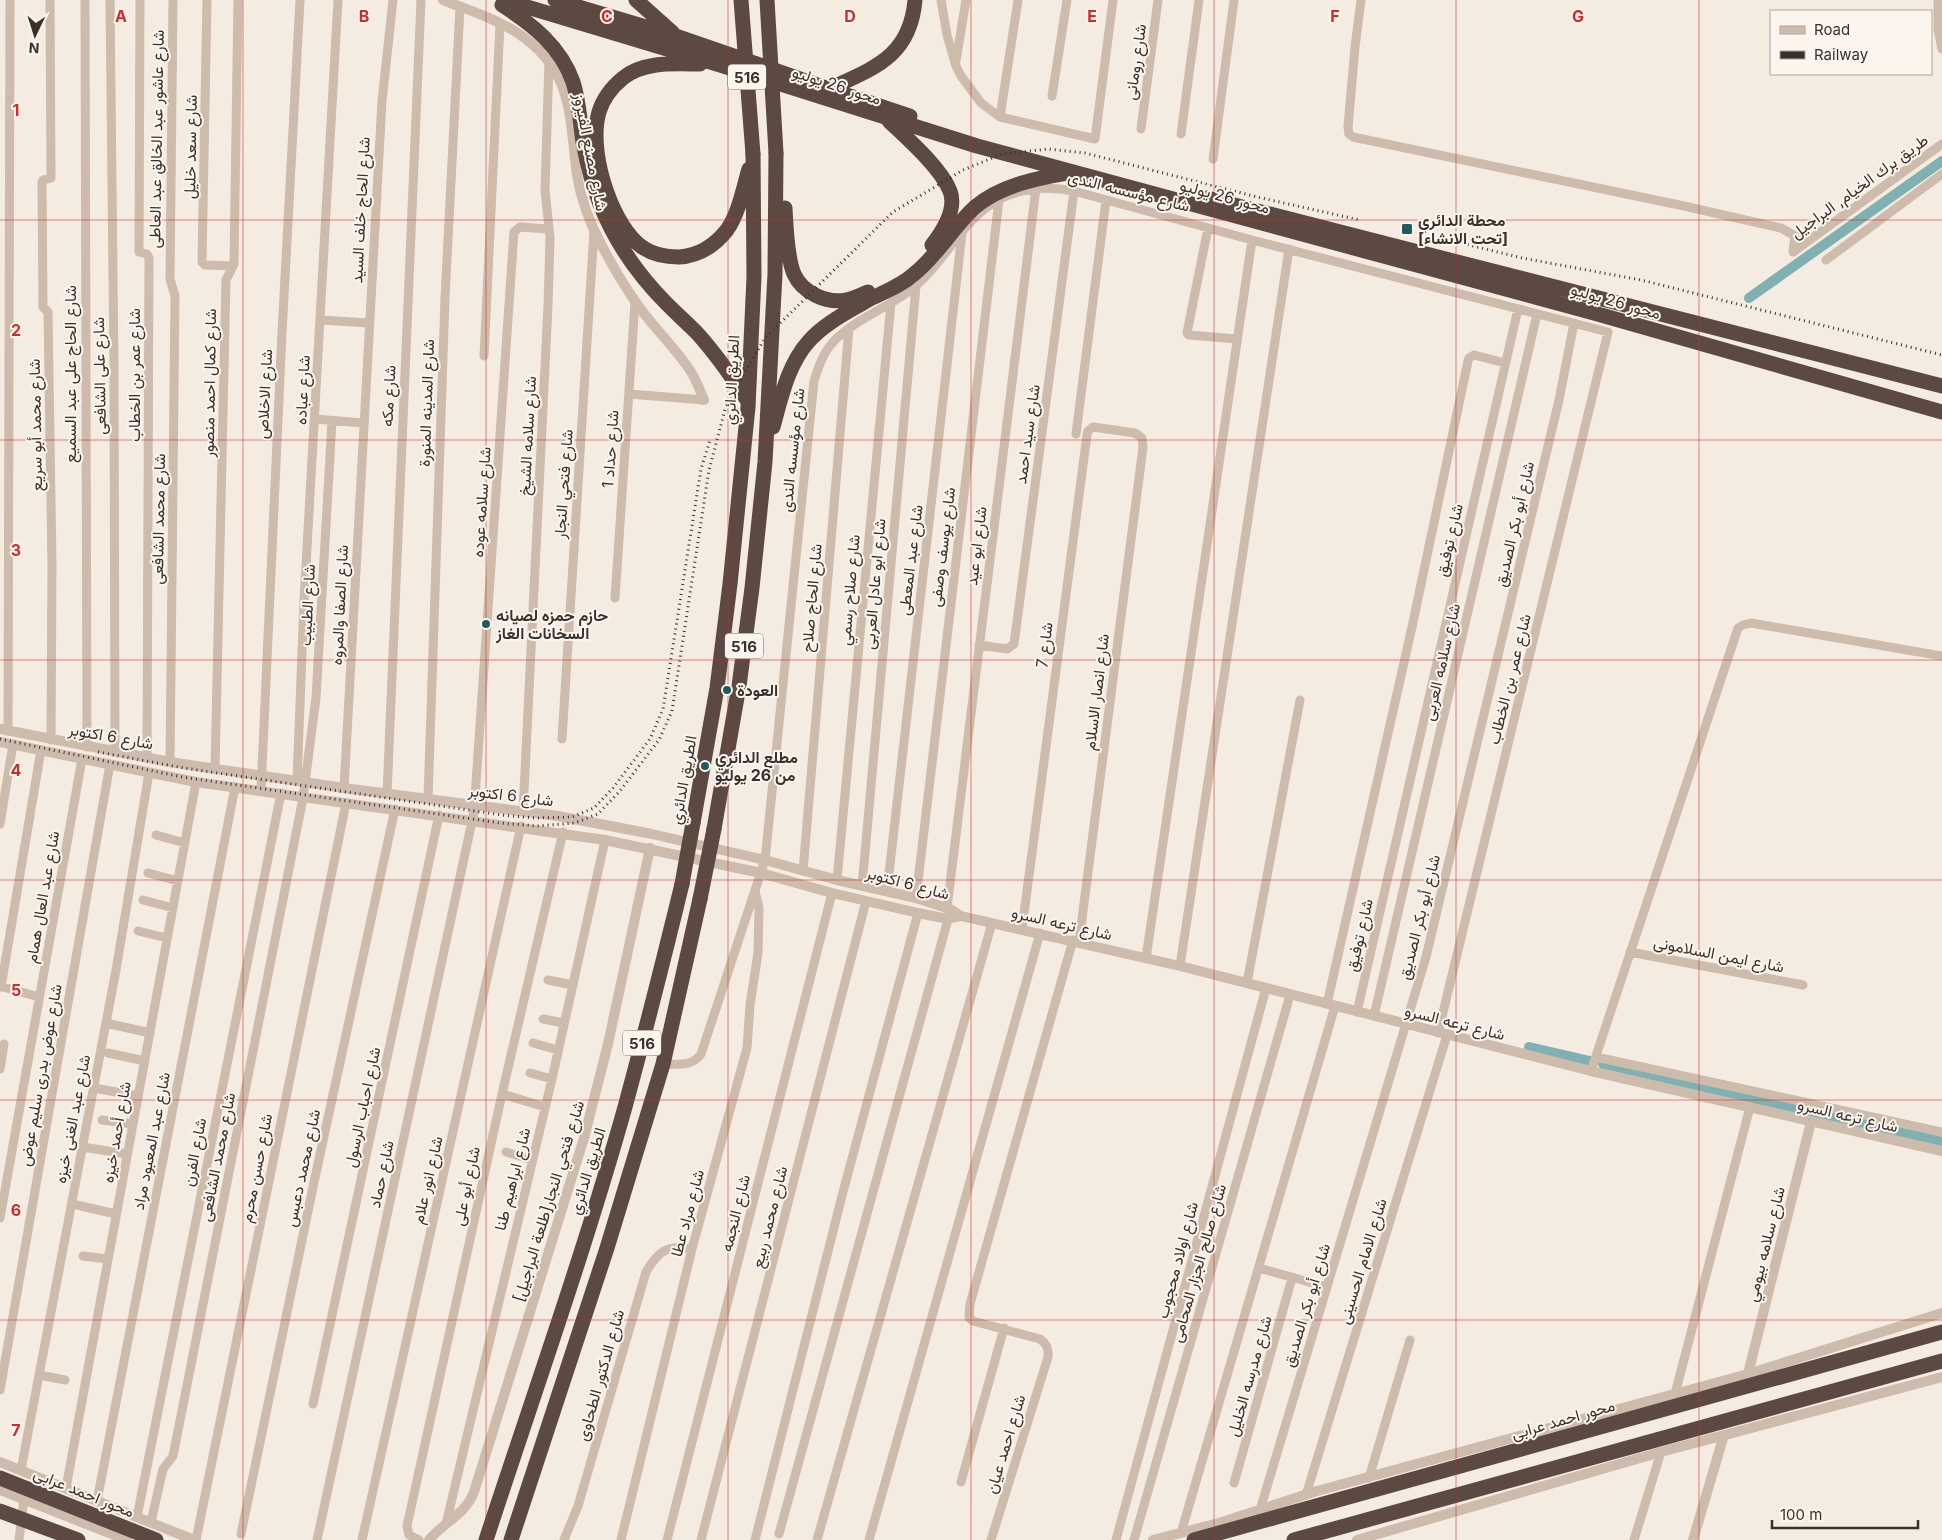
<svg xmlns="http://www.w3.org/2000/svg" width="1942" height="1540" viewBox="0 0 1942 1540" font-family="Inter,Vazirmatn,sans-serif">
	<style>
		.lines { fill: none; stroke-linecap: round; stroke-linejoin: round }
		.canal { stroke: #7fb0b2; stroke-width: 10 }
		.minor { stroke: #cdbbac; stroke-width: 9 }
		.tertiary { stroke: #cdbbac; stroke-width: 10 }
		.motorway { stroke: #5c4a42; stroke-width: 15 }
		.rail { stroke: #3b302b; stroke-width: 3; stroke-dasharray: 1 4; stroke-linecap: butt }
		.motorway-bridge { stroke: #5c4a42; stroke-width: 15 }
		.grid { fill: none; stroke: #d62828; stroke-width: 1; stroke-opacity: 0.55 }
		.poi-dot { fill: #1f5a5e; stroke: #fbf5ee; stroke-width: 2 }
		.labels { text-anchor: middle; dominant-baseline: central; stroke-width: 4; stroke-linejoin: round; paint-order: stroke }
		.shield { fill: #fbf5ee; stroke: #756b66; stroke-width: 1 }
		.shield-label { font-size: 15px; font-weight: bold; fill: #3b302b }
		.street-label { font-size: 16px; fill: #3b302b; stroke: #fbf5ee }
		.poi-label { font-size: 16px; font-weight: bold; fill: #3b302b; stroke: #fbf5ee; text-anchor: start }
		.grid-label { font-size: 16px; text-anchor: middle; font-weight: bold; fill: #d62828; stroke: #fbf5ee; stroke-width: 4; stroke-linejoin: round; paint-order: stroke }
	</style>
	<rect width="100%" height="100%" fill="#f4ebe1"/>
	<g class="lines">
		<path class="canal" d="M 1749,298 L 1942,161
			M 1529,1047 L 1590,1061
			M 1603,1064 L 1942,1142"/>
		<path class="minor" d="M 50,0 L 51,175 L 51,178 L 43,180 L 42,182 L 43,307 L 48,312 L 52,565 L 51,740
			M 85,0 L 87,747
			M 110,0 L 114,367 L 115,752
			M 140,0 L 139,252 L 147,254 L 149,258 L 147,758
			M 207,0 L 202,262 L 205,265 L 233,266
			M 941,0 L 947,35 L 956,66 L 961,76 L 981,103 L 1000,117 L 1095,139 L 1113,0
			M 1361,0 L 1355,47 L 1348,127 L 1349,134 L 1353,137 L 1684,206 L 1781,228 L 1795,236 L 1793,252
			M 1938,0 L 1938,29 L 1942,49
			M 956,61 L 966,0
			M 1052,96 L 1067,0
			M 1000,117 L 1018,0
			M 1141,129 L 1158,0
			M 1181,134 L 1199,0
			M 1213,159 L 1234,0
			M 1208,228 L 1187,333 L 1189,335 L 1237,339
			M 1793,252 L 1942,144
			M 1826,260 L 1942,174
			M 321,320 L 369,323
			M 484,356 L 500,24
			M 629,394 L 704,400
			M 315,419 L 363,423
			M 1076,434 L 1106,200
			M 615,598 L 635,302
			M 979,645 L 1007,649 L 1014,644 L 1074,191
			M 8,731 L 10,0
			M 562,739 L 594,231
			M 170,762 L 175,296 L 170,279 L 173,0
			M 215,769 L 226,280 L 234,264 L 238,0
			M 297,781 L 304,601 L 338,0
			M 344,788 L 382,101 L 393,0
			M 261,790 L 282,333 L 300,0
			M 387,794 L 421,0
			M 428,799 L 445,298 L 460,7
			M 523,812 L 548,306 L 550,238 L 545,190 L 549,62
			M 0,824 L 13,744
			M 156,835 L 185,843
			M 803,871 L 849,328
			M 148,873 L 178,881
			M 837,880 L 891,303
			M 862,886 L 916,286
			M 887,891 L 962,233
			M 916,898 L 999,200
			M 143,900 L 173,908
			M 947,908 L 1036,188
			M 1022,929 L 1087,435 L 1088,431 L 1093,427 L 1135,433 L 1142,438 L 1143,447 L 1079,942
			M 138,931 L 167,938
			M 1630,952 L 1803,985
			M 1146,958 L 1252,240
			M 1180,966 L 1289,249
			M 548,980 L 573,985
			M 1247,983 L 1300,700
			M 0,986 L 39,997
			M 1,987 L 41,750
			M 1327,1004 L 1412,627 L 1468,361 L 1469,358 L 1474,355 L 1505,363
			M 1357,1012 L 1518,309
			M 1374,1016 L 1537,314
			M 543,1019 L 564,1023
			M 106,1023 L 150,1033
			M 533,1043 L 558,1050
			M 108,1053 L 145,1061
			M 1596,1057 L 1942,1132
			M 663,1064 C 677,1064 692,1067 701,1054 L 765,860 L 814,381 C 819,365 824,350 837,338 C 862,314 900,304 924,278 C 950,252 967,216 1000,199 C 1024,187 1049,186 1074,191 L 1252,240 L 1608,332 L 1438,1033
			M 0,1069 L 4,1044
			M 1591,1071 L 1738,628 L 1743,625 L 1751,623 L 1942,656
			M 530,1073 L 552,1079
			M 94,1088 L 138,1096
			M 502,1094 L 545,1107
			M 102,1120 L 133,1124
			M 82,1147 L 127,1154
			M 506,1152 L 532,1160
			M 72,1204 L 116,1214
			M 0,1218 L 82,759
			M 83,1256 L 108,1259
			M 1259,1268 L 1327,1287
			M 39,1375 L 65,1380
			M 0,1390 L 110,764
			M 1675,1394 L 1750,1107
			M 313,1404 L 439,815
			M 21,1470 L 116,970 L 149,773
			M 1369,1478 L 1410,1340
			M 961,1482 L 1004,1328
			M 1234,1483 L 1292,1278
			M 66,1488 L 196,782
			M 1306,1495 L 1447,1035
			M 97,1501 L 235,787
			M 1260,1510 L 1426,957 L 1559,400 L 1574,323
			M 137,1517 L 281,793
			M 151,1522 L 163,1469 L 173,1456 L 303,798 L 316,698 L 332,421
			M 446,1524 L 552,1079 L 605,840
			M 1181,1533 L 1335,1006
			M 241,1534 L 313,1187 L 395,809
			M 779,1534 L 950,912
			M 19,1540 L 24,1499
			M 196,1540 L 346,803
			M 317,1540 L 474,812 L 514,232 L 520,227 L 549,229
			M 362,1540 L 521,826
			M 419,1540 L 409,1535 L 407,1526 L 502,1094 L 563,832
			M 564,1540 L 578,1506 L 646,1272 C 659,1250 667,1245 692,1249
			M 621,1540 L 692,1249 L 747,1048 L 750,1005 L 758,953 L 759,908 L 755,891
			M 667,1540 L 832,893
			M 701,1540 L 866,901
			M 755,1540 L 843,1192 L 918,913
			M 817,1540 L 992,923
			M 869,1540 L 1040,933
			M 991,1540 L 1048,1357 C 1049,1349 1047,1344 1040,1339 L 973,1321 L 969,1318 L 970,1304 L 1073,940
			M 1116,1540 L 1266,988
			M 1134,1540 L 1290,995
			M 1634,1540 L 1661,1452"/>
		<path class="tertiary" d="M 443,0 C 468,10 497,19 519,34 C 574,71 569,117 577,175 C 581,200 590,224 602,246 C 612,265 623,284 635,301 C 650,324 671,343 687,366 C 695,376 699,388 704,400
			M 0,729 L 170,762 L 344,788 L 558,816 L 652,834 L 765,860 L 837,880 L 916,898 L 950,909 L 961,916 L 1180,966 L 1591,1071 L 1942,1151
			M 0,742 L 196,782 L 605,840 L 761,873 L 832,893 L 918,913 L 948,919 L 961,916
			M 1748,1374 L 1811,1122
			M 0,1462 L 194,1540
			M 0,1490 L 127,1540
			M 429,1540 C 444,1522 465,1515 474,1492 L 584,1138 L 608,1044 L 650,848
			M 1153,1540 L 1219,1523 L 1317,1491 L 1748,1374 L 1942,1313
			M 1357,1540 L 1661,1452 L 1942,1377
			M 1693,1540 L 1724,1435"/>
		<path class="motorway" d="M 504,0 L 717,64 L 977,146 L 1594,313 L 1942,412
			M 555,0 L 676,36 L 829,89 L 910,116
			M 636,0 L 673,33
			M 502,5 C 532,24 561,47 573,82 C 579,101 580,122 583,142 C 587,163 592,184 600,204 C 615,242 638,275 667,304 C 677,314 687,323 697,333 C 716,354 732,377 747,400
			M 700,64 C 674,64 644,61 623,78 C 612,87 603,99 599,112 C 588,149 609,217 637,243 C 648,253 664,257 679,257 C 699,256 715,245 727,230 C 739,213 743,189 749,169
			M 829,89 C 874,68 910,57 915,0
			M 889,121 C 908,139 941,168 950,191 C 957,209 942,232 932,245
			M 1207,198 L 1942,386
			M 785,208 C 786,226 787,258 794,274 C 802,292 826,304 846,300 C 853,299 861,295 868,292
			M 773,427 C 781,398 788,364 809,341 C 825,323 848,312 868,300 C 884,292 901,286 914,274 C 938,255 953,227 975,207 C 1001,185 1035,179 1067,173
			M 693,823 L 717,688 L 730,584 L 748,407 L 754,277 L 753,154
			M 714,829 L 739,686 L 752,588 L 765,462 L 775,274 L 776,153
			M 0,1478 L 156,1540
			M 486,1540 C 533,1396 584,1253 625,1107 C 645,1033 664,958 682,884
			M 511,1540 L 607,1248 L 663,1064 L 700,899
			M 1194,1540 L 1942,1332
			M 1294,1540 L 1942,1361"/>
		<path class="rail" d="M 1453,241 L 1522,258 L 1641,280 L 1942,355
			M 0,739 L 182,777 L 500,823 L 537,826 L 575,823 L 598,814 L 619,792 L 659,740 L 672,711 L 709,470 L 727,402 L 765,338 L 893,212 L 963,170 L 1002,154 L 1048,149 L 1085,153 L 1257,197 L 1360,220
			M 98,752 L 184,768 L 502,815 L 535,818 L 572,817 L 594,808 L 613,788 L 650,739 L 663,709 L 701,469 L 710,440"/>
		<path class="motorway-bridge" d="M 741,0 L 753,154
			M 767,0 L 776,153
			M 682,884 L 693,823
			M 700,899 L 714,829
			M 0,1511 L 78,1540"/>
	</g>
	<path class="grid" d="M 243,0 L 243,1540M 486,0 L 486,1540M 728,0 L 728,1540M 971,0 L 971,1540M 1214,0 L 1214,1540M 1456,0 L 1456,1540M 1699,0 L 1699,1540M 0,220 L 1942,220M 0,440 L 1942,440M 0,660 L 1942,660M 0,880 L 1942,880M 0,1100 L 1942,1100M 0,1320 L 1942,1320"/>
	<g class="poi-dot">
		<rect x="1401" y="223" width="12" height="12" rx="2.5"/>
		<circle cx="486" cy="624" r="5"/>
		<circle cx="727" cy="690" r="5"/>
		<circle cx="705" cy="766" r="5"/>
	</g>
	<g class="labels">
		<g class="shield">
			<rect x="728" y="64.5" width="38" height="25" rx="4"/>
			<rect x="725" y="633.5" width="38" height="25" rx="4"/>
			<rect x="623" y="1030.5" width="38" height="25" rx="4"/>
		</g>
		<g class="shield-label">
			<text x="747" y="77">516</text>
			<text x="744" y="646">516</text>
			<text x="642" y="1043">516</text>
		</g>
		<g class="street-label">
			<text transform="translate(1135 62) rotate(-82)">شارع رومانى</text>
			<text transform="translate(837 85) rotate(18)">محور 26 يوليو</text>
			<text transform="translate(156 139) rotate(-89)">شارع عاشور عبد الخالق عبد العاطى</text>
			<text transform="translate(190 147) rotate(-89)">شارع سعد خليل</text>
			<text transform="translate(591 152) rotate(79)">شارع مصنع الفيروز</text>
			<text transform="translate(1859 186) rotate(-36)">طريق برك الخيام, البراجيل</text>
			<text transform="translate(1129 191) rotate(14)">شارع مؤسسه الندى</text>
			<text transform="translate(1225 196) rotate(15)">محور 26 يوليو</text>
			<text transform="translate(360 210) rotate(-87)">شارع الحاج خلف السيد</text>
			<text transform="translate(1616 301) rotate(16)">محور 26 يوليو</text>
			<text transform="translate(70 374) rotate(-90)">شارع الحاج على عبد السميع</text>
			<text transform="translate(134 375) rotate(-90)">شارع عمر بن الخطاب</text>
			<text transform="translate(99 376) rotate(-91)">شارع على الشافعى</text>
			<text transform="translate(731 380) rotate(-87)">الطريق الدائري</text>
			<text transform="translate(209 383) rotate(-89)">شارع كمال احمد منصور</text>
			<text transform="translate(302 390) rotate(-87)">شارع عباده</text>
			<text transform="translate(264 394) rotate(-87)">شارع الاخلاص</text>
			<text transform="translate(388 396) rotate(-87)">شارع مكه</text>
			<text transform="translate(426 403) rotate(-88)">شارع المدينه المنورة</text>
			<text transform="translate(35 425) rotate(-91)">شارع محمد أبو سريع</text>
			<text transform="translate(1027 434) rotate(-82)">شارع سيد احمد</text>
			<text transform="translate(527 436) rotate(-87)">شارع سلامه الشيخ</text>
			<text transform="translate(610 449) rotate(-86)">شارع حداد 1</text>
			<text transform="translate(792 450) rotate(-84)">شارع مؤسسه الندى</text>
			<text transform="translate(563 484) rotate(-86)">شارع فتحي النجار</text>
			<text transform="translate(481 502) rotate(-86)">شارع سلامه عوده</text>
			<text transform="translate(158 519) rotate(-89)">شارع محمد الشافعى</text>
			<text transform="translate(1514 524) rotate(-77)">شارع أبو بكر الصديق</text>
			<text transform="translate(1449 540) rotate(-77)">شارع توفيق</text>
			<text transform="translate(976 546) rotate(-83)">شارع ابو عيد</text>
			<text transform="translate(942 547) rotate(-83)">شارع يوسف وصفى</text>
			<text transform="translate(910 560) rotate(-83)">شارع عبد المعطى</text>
			<text transform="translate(874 584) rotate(-85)">شارع ابو عادل العربى</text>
			<text transform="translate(849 590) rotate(-85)">شارع صلاح رسمي</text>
			<text transform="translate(811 598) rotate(-85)">شارع الحاج صلاح</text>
			<text transform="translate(307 605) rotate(-87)">شارع الطبيب</text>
			<text transform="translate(339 605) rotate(-87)">شارع الصفا والمروه</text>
			<text transform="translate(1044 645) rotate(-83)">شارع 7</text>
			<text transform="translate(1441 662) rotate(-77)">شارع سلامه العربى</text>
			<text transform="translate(1509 679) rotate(-76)">شارع عمر بن الخطاب</text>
			<text transform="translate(1096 692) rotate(-83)">شارع انصار الاسلام</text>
			<text transform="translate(111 736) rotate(10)">شارع 6 اكتوبر</text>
			<text transform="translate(683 780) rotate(-80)">الطريق الدائري</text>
			<text transform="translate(511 795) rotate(7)">شارع 6 اكتوبر</text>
			<text transform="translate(908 883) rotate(15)">شارع 6 اكتوبر</text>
			<text transform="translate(42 897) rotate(-80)">شارع عبد العال همام</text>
			<text transform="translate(1419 917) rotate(-76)">شارع أبو بكر الصديق</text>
			<text transform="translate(1062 923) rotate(13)">شارع ترعه السرو</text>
			<text transform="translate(1359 935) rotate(-77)">شارع توفيق</text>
			<text transform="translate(1719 954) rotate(11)">شارع ايمن السلامونى</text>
			<text transform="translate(1455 1022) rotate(14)">شارع ترعه السرو</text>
			<text transform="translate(40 1075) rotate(-80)">شارع عوض بدرى سليم عوض</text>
			<text transform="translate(362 1107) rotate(-78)">شارع احباب الرسول</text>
			<text transform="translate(1848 1115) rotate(13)">شارع ترعه السرو</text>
			<text transform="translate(72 1119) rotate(-79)">شارع عبد الغنى خيزه</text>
			<text transform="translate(116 1132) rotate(-80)">شارع أحمد خيزه</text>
			<text transform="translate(151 1141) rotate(-79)">شارع عبد المعبود مراد</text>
			<text transform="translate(194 1152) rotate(-79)">شارع الفرن</text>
			<text transform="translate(217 1157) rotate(-79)">شارع محمد الشافعى</text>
			<text transform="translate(256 1168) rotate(-79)">شارع حسن محرم</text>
			<text transform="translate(302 1168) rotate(-78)">شارع محمد دعبس</text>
			<text transform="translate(587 1171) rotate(-73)">الطريق الدائري</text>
			<text transform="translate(381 1174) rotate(-78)">شارع حماد</text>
			<text transform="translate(512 1179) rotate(-76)">شارع ابراهيم طنا</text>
			<text transform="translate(427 1180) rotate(-77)">شارع انور علام</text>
			<text transform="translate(466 1186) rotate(-78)">شارع أبو على</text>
			<text transform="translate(548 1201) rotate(-73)">شارع فتحي النجار[طلعة البراجيل]</text>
			<text transform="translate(687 1213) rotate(-75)">شارع مراد عطا</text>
			<text transform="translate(735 1213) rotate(-76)">شارع النجمه</text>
			<text transform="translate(769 1217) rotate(-76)">شارع محمد ربيع</text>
			<text transform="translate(1765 1244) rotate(-76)">شارع سلامه بيومي</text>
			<text transform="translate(1177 1260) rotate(-75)">شارع اولاد محجوب</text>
			<text transform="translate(1362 1261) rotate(-73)">شارع الامام الحسينى</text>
			<text transform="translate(1198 1263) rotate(-74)">شارع صالح الجزار المحامى</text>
			<text transform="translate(1306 1305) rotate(-73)">شارع أبو بكر الصديق</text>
			<text transform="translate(600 1375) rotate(-74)">شارع الدكتور الطحاوى</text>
			<text transform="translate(1249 1376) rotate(-74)">شارع مدرسه الخليل</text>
			<text transform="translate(1563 1419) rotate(-16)">محور احمد عرابى</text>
			<text transform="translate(1005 1444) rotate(-73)">شارع احمد عيان</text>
			<text transform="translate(84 1492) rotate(22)">محور احمد عرابى</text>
		</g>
		<g class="poi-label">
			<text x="1418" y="220">محطة الدائري<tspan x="1418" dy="18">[تحت الانشاء]</tspan></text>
			<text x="496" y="615">حازم حمزه لصيانه<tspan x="496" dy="18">السخانات الغاز</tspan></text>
			<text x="737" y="690">العودة</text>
			<text x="715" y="757">مطلع الدائري<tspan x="715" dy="18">من 26 يوليو</tspan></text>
		</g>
	</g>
	<g class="grid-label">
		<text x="121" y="22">A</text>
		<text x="364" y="22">B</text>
		<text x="607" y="22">C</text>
		<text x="850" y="22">D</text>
		<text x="1092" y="22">E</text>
		<text x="1335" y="22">F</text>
		<text x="1578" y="22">G</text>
		<text x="16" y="116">1</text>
		<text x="16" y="336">2</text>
		<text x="16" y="556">3</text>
		<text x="16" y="776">4</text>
		<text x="16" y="996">5</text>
		<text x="16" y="1216">6</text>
		<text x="16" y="1436">7</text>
	</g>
	<rect x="1770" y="10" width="162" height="65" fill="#fbf5ee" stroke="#aea6a0"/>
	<rect x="1780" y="26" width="25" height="8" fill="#cdbbac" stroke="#aea6a0"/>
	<text x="1814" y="35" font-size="15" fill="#3b302b">Road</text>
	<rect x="1780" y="51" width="25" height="8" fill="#3b302b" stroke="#aea6a0"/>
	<text x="1814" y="60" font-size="15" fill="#3b302b">Railway</text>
	<g transform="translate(35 35) rotate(184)" stroke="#fbf5ee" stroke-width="4" paint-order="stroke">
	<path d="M0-4L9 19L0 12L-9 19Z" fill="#3b302b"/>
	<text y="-8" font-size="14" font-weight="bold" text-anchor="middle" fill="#3b302b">N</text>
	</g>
	<path d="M1772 1520v8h146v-8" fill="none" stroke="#3b302b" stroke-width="2.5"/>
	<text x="1780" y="1520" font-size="15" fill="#3b302b" stroke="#fbf5ee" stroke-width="4" paint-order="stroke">100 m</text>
</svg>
